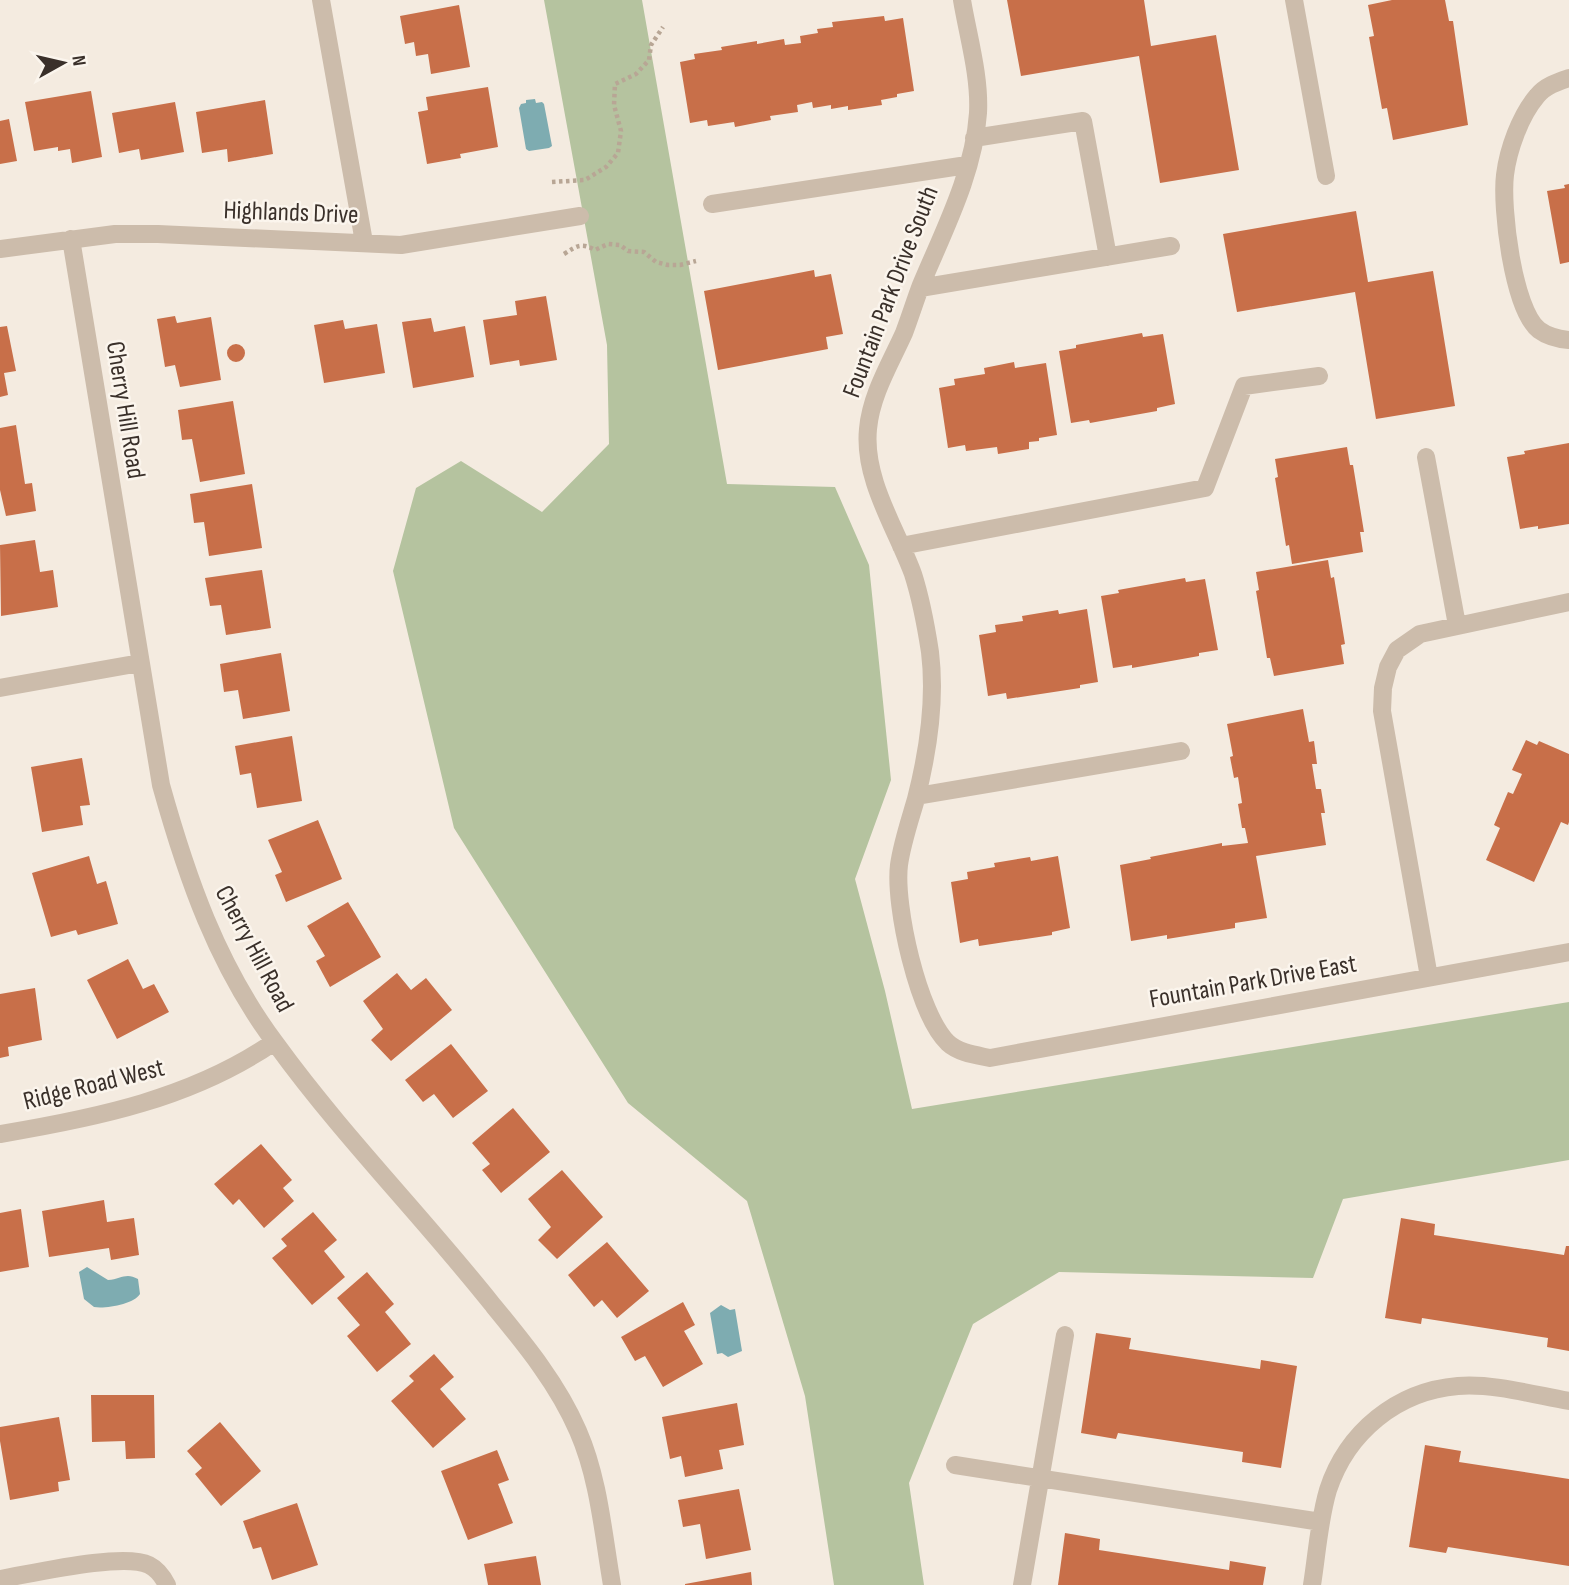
<svg xmlns="http://www.w3.org/2000/svg" width="1569" height="1585" viewBox="0 0 1569 1585" font-family="'Sofia Sans Condensed',sans-serif">
	<style>
		.green { fill: #b5c39f }
		.water { fill: #7eacb1 }
		.building { fill: #c86f49 }
		.lines { fill: none; stroke-linecap: round; stroke-linejoin: round }
		.path { stroke: #b8a695; stroke-width: 4.5; stroke-dasharray: 3.5 3.5; stroke-linecap: butt }
		.minor { stroke: #ccbcab; stroke-width: 18 }
		.labels { text-anchor: middle; dominant-baseline: central; stroke-width: 5; stroke-linejoin: round; paint-order: stroke }
		.street-label { font-size: 26px; fill: #3a302a; stroke: #fbf5ed }
	</style>
	<rect width="100%" height="100%" fill="#f4ebe0"/>
	<path class="green" d="M 544,0 L 642,0 L 727,484 L 835,487 L 869,565 L 891,780 L 855,879 L 885,991 L 912,1109 L 1569,1002 L 1569,1160 L 1343,1199 L 1313,1278 L 1059,1272 L 973,1324 L 909,1483 L 924,1585 L 834,1585 L 805,1396 L 747,1201 L 628,1103 L 454,828 L 393,571 L 416,488 L 461,461 L 542,512 L 609,444 L 607,345 Z"/>
	<path class="water" d="M 535,99 L 536,103 L 542,102 L 544,104 L 552,146 L 549,148 L 529,151 L 526,149 L 519,108 L 521,104 L 526,103 L 526,100 Z
		M 87,1267 L 108,1280 C 121,1279 126,1272 138,1279 L 140,1294 C 134,1304 106,1309 94,1307 L 84,1299 L 79,1272 Z
		M 721,1305 L 730,1310 L 735,1309 L 742,1351 L 728,1357 L 722,1353 L 717,1354 L 710,1313 Z"/>
	<path class="building" d="M 1007,0 L 1144,0 L 1151,46 L 1216,35 L 1239,170 L 1160,183 L 1139,56 L 1021,76 Z
		M 1392,0 L 1445,0 L 1449,21 L 1453,21 L 1468,125 L 1393,140 L 1387,108 L 1382,109 L 1369,37 L 1374,36 L 1368,5 Z
		M 459,5 L 470,67 L 431,74 L 428,54 L 416,56 L 414,42 L 405,44 L 400,16 Z
		M 884,16 L 885,21 L 903,18 L 914,91 L 897,94 L 897,97 L 881,100 L 882,105 L 848,110 L 848,106 L 831,109 L 831,105 L 813,108 L 812,102 L 797,105 L 798,112 L 770,116 L 771,120 L 735,127 L 734,122 L 708,126 L 707,120 L 690,123 L 680,62 L 695,59 L 694,54 L 722,50 L 721,47 L 757,41 L 757,44 L 784,39 L 785,45 L 801,43 L 800,36 L 818,33 L 817,29 L 833,27 L 832,22 Z
		M 488,87 L 498,147 L 460,154 L 461,158 L 427,164 L 418,112 L 428,110 L 426,97 Z
		M 91,91 L 102,157 L 72,163 L 70,149 L 58,151 L 58,147 L 34,151 L 25,102 Z
		M 265,100 L 273,154 L 228,162 L 227,149 L 202,153 L 196,112 Z
		M 175,102 L 184,152 L 141,160 L 139,149 L 119,153 L 112,113 Z
		M 9,119 L 17,161 L 0,164 L 0,121 Z
		M 1569,184 L 1569,262 L 1560,264 L 1547,191 L 1565,188 L 1564,185 Z
		M 1356,211 L 1368,282 L 1433,271 L 1455,406 L 1376,419 L 1355,292 L 1237,312 L 1223,234 Z
		M 814,270 L 815,277 L 831,274 L 843,334 L 826,337 L 828,349 L 718,370 L 704,291 Z
		M 546,296 L 557,360 L 520,366 L 519,360 L 490,365 L 483,320 L 517,315 L 515,301 Z
		M 175,316 L 177,323 L 211,317 L 221,380 L 180,387 L 175,365 L 165,367 L 157,319 Z
		M 431,318 L 434,332 L 465,326 L 474,377 L 413,388 L 402,322 Z
		M 343,320 L 345,329 L 377,324 L 385,373 L 324,383 L 314,325 Z
		M 7,326 L 16,371 L 4,373 L 8,395 L 0,397 L 0,327 Z
		M 1142,333 L 1143,337 L 1163,334 L 1175,404 L 1157,408 L 1157,411 L 1090,423 L 1089,420 L 1071,423 L 1059,351 L 1076,348 L 1076,345 Z
		M227 353a9 9 0 1 1 18 0a9 9 0 1 1-18 0Z
		M 1014,362 L 1015,368 L 1046,363 L 1057,435 L 1039,438 L 1039,441 L 1029,442 L 1029,449 L 998,454 L 997,447 L 966,451 L 965,445 L 948,448 L 939,388 L 955,385 L 954,379 L 985,374 L 984,368 Z
		M 233,401 L 245,474 L 200,482 L 192,439 L 182,440 L 178,410 Z
		M 16,425 L 25,484 L 32,483 L 36,511 L 6,516 L 0,490 L 0,428 Z
		M 1569,443 L 1569,524 L 1538,529 L 1538,526 L 1520,529 L 1507,457 L 1525,454 L 1524,451 Z
		M 1347,447 L 1350,465 L 1353,465 L 1364,532 L 1360,532 L 1363,552 L 1292,564 L 1289,545 L 1286,546 L 1275,478 L 1278,477 L 1275,459 Z
		M 252,484 L 262,548 L 209,556 L 204,522 L 194,523 L 190,494 Z
		M 35,540 L 40,572 L 53,570 L 58,607 L 1,616 L 0,545 Z
		M 1328,560 L 1331,578 L 1334,577 L 1345,644 L 1341,645 L 1344,664 L 1274,676 L 1270,658 L 1267,658 L 1256,591 L 1259,590 L 1256,572 Z
		M 262,570 L 271,628 L 226,635 L 221,605 L 210,606 L 205,578 Z
		M 1185,578 L 1186,582 L 1205,579 L 1218,650 L 1199,653 L 1199,656 L 1132,668 L 1132,665 L 1113,668 L 1101,596 L 1119,593 L 1118,590 Z
		M 1087,609 L 1098,682 L 1080,685 L 1080,688 L 1007,699 L 1006,693 L 988,696 L 979,635 L 996,632 L 995,625 L 1023,621 L 1022,616 L 1058,610 L 1059,614 Z
		M 281,653 L 290,711 L 243,719 L 238,690 L 224,692 L 220,664 Z
		M 1303,709 L 1309,742 L 1314,741 L 1317,764 L 1312,764 L 1316,789 L 1321,789 L 1325,813 L 1321,813 L 1326,845 L 1256,856 L 1267,918 L 1235,923 L 1235,928 L 1167,939 L 1167,935 L 1131,941 L 1120,865 L 1151,859 L 1150,857 L 1222,843 L 1222,846 L 1248,843 L 1245,828 L 1242,828 L 1238,804 L 1242,803 L 1238,777 L 1234,778 L 1230,757 L 1233,756 L 1227,724 Z
		M 292,736 L 302,801 L 257,808 L 251,773 L 240,775 L 235,746 Z
		M 1526,740 L 1537,745 L 1539,741 L 1569,754 L 1569,822 L 1568,825 L 1561,822 L 1534,882 L 1486,860 L 1500,828 L 1494,825 L 1508,792 L 1513,794 L 1522,774 L 1512,770 Z
		M 82,758 L 90,805 L 80,806 L 83,825 L 42,832 L 31,767 Z
		M 318,820 L 342,879 L 286,902 L 275,875 L 282,872 L 268,840 Z
		M 89,856 L 97,884 L 106,881 L 118,924 L 78,935 L 76,930 L 51,937 L 32,873 Z
		M 1058,856 L 1070,928 L 1052,932 L 1052,935 L 979,946 L 978,939 L 960,943 L 951,882 L 968,879 L 967,872 L 995,867 L 994,863 L 1030,857 L 1031,861 Z
		M 348,902 L 381,957 L 330,987 L 316,961 L 325,956 L 307,926 Z
		M 128,959 L 143,989 L 154,984 L 169,1012 L 117,1039 L 87,980 Z
		M 397,973 L 411,990 L 426,978 L 452,1010 L 391,1061 L 371,1040 L 383,1029 L 363,1001 Z
		M 35,988 L 42,1040 L 8,1047 L 9,1056 L 0,1058 L 0,994 Z
		M 451,1044 L 488,1091 L 453,1118 L 434,1094 L 423,1102 L 405,1080 Z
		M 513,1108 L 550,1152 L 501,1193 L 482,1170 L 490,1164 L 472,1143 Z
		M 261,1144 L 292,1180 L 283,1188 L 294,1201 L 264,1228 L 239,1199 L 233,1205 L 214,1184 Z
		M 562,1170 L 603,1217 L 557,1259 L 538,1240 L 551,1227 L 528,1199 Z
		M 104,1200 L 107,1222 L 134,1218 L 139,1255 L 111,1260 L 109,1248 L 49,1257 L 42,1211 Z
		M 21,1209 L 29,1267 L 0,1272 L 0,1213 Z
		M 313,1212 L 337,1240 L 324,1251 L 345,1277 L 312,1305 L 272,1258 L 287,1246 L 281,1239 Z
		M 1401,1218 L 1435,1224 L 1434,1235 L 1564,1255 L 1566,1246 L 1569,1246 L 1569,1351 L 1547,1347 L 1548,1338 L 1422,1318 L 1421,1324 L 1385,1318 Z
		M 607,1242 L 649,1291 L 617,1318 L 602,1300 L 594,1307 L 568,1275 Z
		M 367,1272 L 394,1304 L 385,1312 L 411,1344 L 377,1372 L 347,1336 L 360,1325 L 337,1298 Z
		M 683,1302 L 695,1325 L 684,1331 L 703,1364 L 663,1387 L 645,1356 L 635,1361 L 621,1337 Z
		M 1096,1333 L 1131,1338 L 1129,1349 L 1260,1369 L 1261,1360 L 1297,1366 L 1281,1468 L 1242,1462 L 1243,1452 L 1118,1433 L 1116,1439 L 1081,1433 Z
		M 434,1354 L 454,1377 L 440,1389 L 466,1419 L 433,1448 L 391,1401 L 414,1381 L 409,1376 Z
		M 91,1395 L 154,1395 L 155,1458 L 126,1459 L 125,1441 L 92,1442 Z
		M 737,1403 L 744,1445 L 719,1450 L 723,1469 L 685,1477 L 681,1456 L 670,1459 L 662,1417 Z
		M 59,1417 L 70,1480 L 58,1482 L 59,1491 L 10,1500 L 0,1441 L 0,1427 Z
		M 220,1422 L 261,1471 L 221,1506 L 195,1474 L 202,1468 L 187,1451 Z
		M 1425,1445 L 1461,1451 L 1459,1462 L 1569,1479 L 1569,1566 L 1448,1547 L 1446,1553 L 1409,1547 Z
		M 497,1450 L 509,1480 L 498,1484 L 513,1523 L 468,1540 L 441,1471 Z
		M 739,1489 L 751,1550 L 706,1559 L 700,1524 L 683,1527 L 678,1500 Z
		M 297,1503 L 318,1565 L 272,1580 L 261,1547 L 253,1549 L 243,1521 Z
		M 1065,1533 L 1100,1539 L 1099,1550 L 1229,1570 L 1230,1561 L 1266,1567 L 1263,1585 L 1058,1585 Z
		M 536,1556 L 541,1585 L 488,1585 L 484,1564 Z
		M 751,1572 L 752,1585 L 685,1585 L 685,1584 Z"/>
	<g class="lines">
		<path class="path" d="M 552,182 L 585,180 L 606,167 L 618,153 L 621,131 L 614,105 L 615,84 L 636,74 L 649,60 L 651,45 L 663,27
			M 564,254 C 577,246 581,242 595,250 L 608,244 L 620,245 L 628,251 L 644,252 L 656,262 L 668,265 L 680,265 L 696,261"/>
		<path class="minor" d="M 321,0 L 364,242
			M 962,0 C 968,36 980,76 978,113 C 974,173 944,230 921,285 C 915,301 910,317 904,333 C 890,364 871,395 868,429 C 863,479 896,528 913,574 C 921,599 926,626 930,652 C 936,701 928,752 916,799 C 910,820 902,843 899,865 C 894,905 918,1014 948,1043 C 959,1053 976,1055 990,1058 L 1569,952
			M 1294,0 L 1326,176
			M 1569,78 C 1557,82 1545,86 1537,96 C 1520,116 1508,150 1505,175 C 1501,207 1513,310 1539,330 C 1547,336 1559,339 1569,340
			M 974,138 L 1083,121 L 1108,257
			M 712,204 L 967,165
			M 71,239 L 161,785 C 187,878 217,965 276,1044 C 342,1135 422,1216 492,1304 C 524,1343 558,1384 578,1431 C 599,1479 603,1533 612,1585
			M 0,249 L 115,234 L 158,234 L 401,245 L 580,216
			M 920,288 L 1171,246
			M 1426,457 L 1457,625
			M 901,546 L 1205,488 L 1244,386 L 1319,376
			M 0,688 L 140,663
			M 917,796 L 1181,751
			M 1429,977 L 1382,711 L 1383,688 L 1388,667 L 1397,650 L 1420,634 L 1569,602
			M 0,1134 C 96,1118 193,1098 274,1042
			M 955,1465 L 1321,1522
			M 0,1579 C 31,1574 123,1552 149,1565 C 157,1569 163,1577 167,1585
			M 1022,1585 L 1065,1335
			M 1312,1585 C 1317,1554 1319,1520 1328,1490 C 1347,1432 1397,1391 1458,1386 C 1492,1383 1535,1395 1569,1401"/>
	</g>
	<g class="labels">
		<g class="street-label">
			<text transform="translate(291 213) rotate(2)">Highlands Drive</text>
			<text transform="translate(891 292) rotate(-69)">Fountain Park Drive South</text>
			<text transform="translate(125 410) rotate(81)">Cherry Hill Road</text>
			<text transform="translate(254 949) rotate(62)">Cherry Hill Road</text>
			<text transform="translate(1253 982) rotate(-10)">Fountain Park Drive East</text>
			<text transform="translate(94 1085) rotate(-14)">Ridge Road West</text>
		</g>
	</g>
	<g transform="translate(63 63) rotate(82)" stroke="#fbf5ed" stroke-width="5" paint-order="stroke">
	<path d="M0-5L12 26L0 18L-12 26Z" fill="#3a302a"/>
	<text y="-10" font-size="19" font-weight="bold" text-anchor="middle" fill="#3a302a">N</text>
	</g>
</svg>
